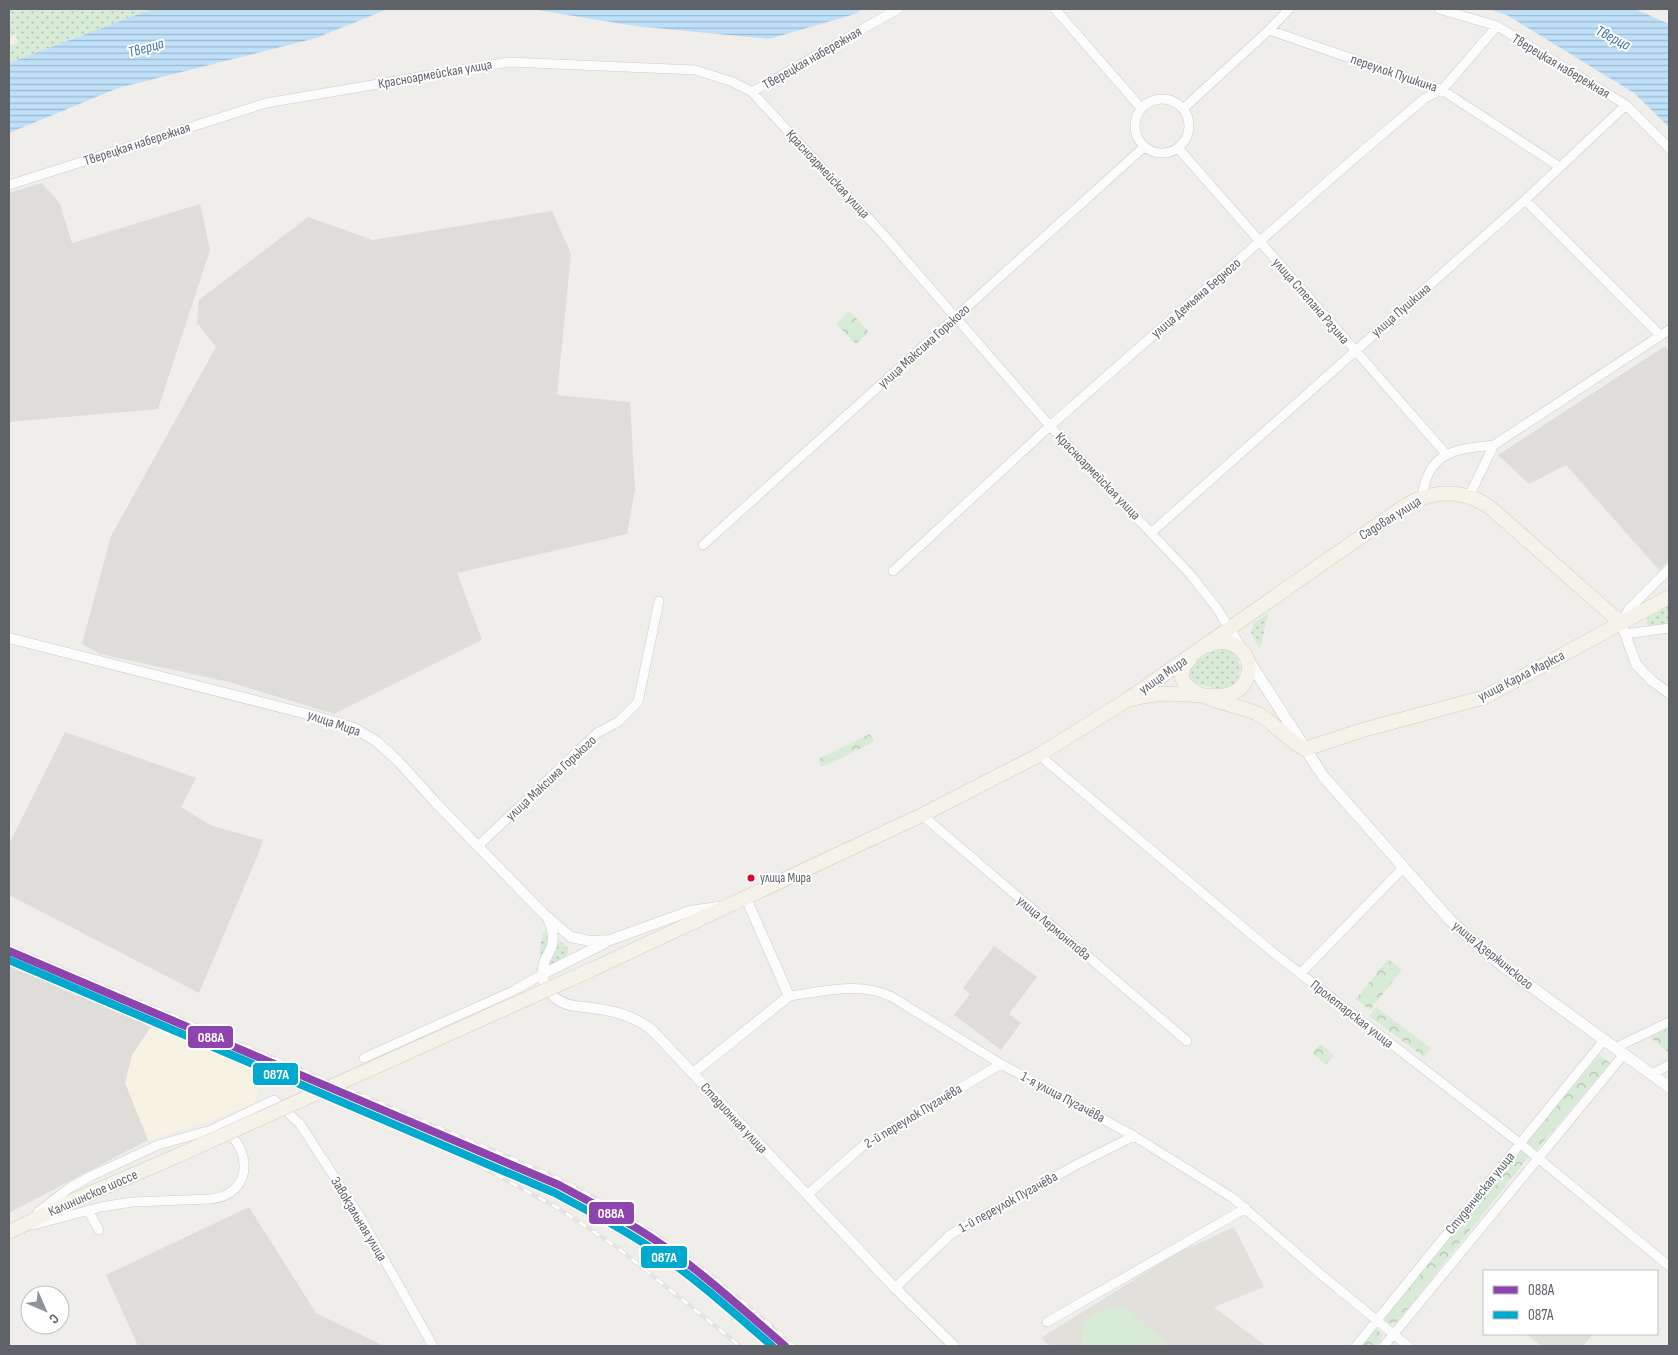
<svg xmlns="http://www.w3.org/2000/svg" width="1678" height="1355" viewBox="0 0 1678 1355" font-family="'Sofia Sans Condensed',sans-serif">
	<style>
		.commercial { fill: #f7f3e4 }
		.industrial { fill: #dfddda }
		.education { fill: #e2e0da }
		.grass { fill: url(#grass-dots) }
		.park { fill: url(#park-crowns) }
		.pitch { fill: #d8ebd6 }
		.water { fill: url(#water-rules) }
		.lines { fill: none; stroke-linecap: round; stroke-linejoin: round }
		.minor-casing { stroke: #cbcccc; stroke-width: 10 }
		.tertiary-casing { stroke: #cbcccc; stroke-width: 11 }
		.secondary-casing { stroke: #cacacb; stroke-width: 12 }
		.primary-casing { stroke: #d7ceb8; stroke-width: 15 }
		.minor { stroke: #fdfcfc; stroke-width: 9 }
		.tertiary { stroke: #fdfcfc; stroke-width: 10 }
		.secondary { stroke: #fdfcfc; stroke-width: 11 }
		.primary { stroke: #f4f2e9; stroke-width: 14 }
		.rail-casing { stroke: #e4e4e4; stroke-width: 4.5 }
		.rail { stroke: #fff; stroke-width: 2.5; stroke-dasharray: 8; stroke-linecap: butt }
		.primary-bridge-casing { stroke: #d7ceb8; stroke-width: 15; stroke-linecap: butt }
		.primary-bridge { stroke: #f4f2e9; stroke-width: 14 }
		.rail-1-casing { stroke: #fff; stroke-width: 11 }
		.rail-2-casing { stroke: #fff; stroke-width: 11 }
		.rail-1 { stroke: #8e44ad; stroke-width: 8 }
		.rail-2 { stroke: #00a9ce; stroke-width: 8 }
		.bus-dot { fill: #e4002b; stroke: #fff; stroke-width: 2 }
		.labels { text-anchor: middle; dominant-baseline: central; stroke-width: 4; stroke-linejoin: round; paint-order: stroke }
		.bus-label { font-size: 13px; fill: #5f6368; stroke: #fff; text-anchor: start }
		.street-label { font-size: 14px; fill: #5f6368; stroke: #fff }
		.water-label { font-size: 15px; font-style: italic; fill: #4174aa; stroke: #fff }
		.line-badge { stroke: #fff; stroke-width: 2 }
		.badge-label { font-size: 14px; text-anchor: middle; font-weight: bold; fill: #fff }
	</style>
	<defs>
		<pattern id="grass-dots" width="8" height="8" patternUnits="userSpaceOnUse" patternTransform="scale(1.25)"><rect width="8" height="8" fill="#d8ebd6"/><path d="M2 2h.1M6 6h.1" fill="none" stroke="#b2c2b1" stroke-width="1.8" stroke-linecap="round"/></pattern>
		<pattern id="park-crowns" width="20" height="18" patternUnits="userSpaceOnUse" patternTransform="scale(1.25)"><rect width="20" height="18" fill="#d8ebd6"/><path d="M2 6a3 3 0 1 1 6 0M12 15a3 3 0 1 1 6 0" fill="none" stroke="#b2c2b1"/></pattern>
		<pattern id="water-rules" width="6" height="5" patternUnits="userSpaceOnUse" patternTransform="scale(1.25)"><rect width="6" height="5" fill="#bfe0f9"/><path d="M0 2.5h6" fill="none" stroke="#9eb9cd"/></pattern>
	</defs>
	<rect width="100%" height="100%" fill="#efeeea"/>
	<path class="commercial" d="M 153,1024 L 267,1073 L 253,1104 L 206,1122 L 148,1140 L 125,1083 L 132,1055 Z"/>
	<path class="industrial" d="M 42,183 L 60,204 L 72,243 L 200,204 L 210,250 L 158,409 L 9,422 L 9,193 Z
		M 552,211 L 571,254 L 557,395 L 630,402 L 635,489 L 627,534 L 457,573 L 482,640 L 334,714 L 229,682 L 100,654 L 82,644 L 111,536 L 216,347 L 197,323 L 199,300 L 308,217 L 373,240 Z
		M 1665,346 L 1669,352 L 1669,561 L 1659,570 L 1566,465 L 1529,484 L 1498,455 Z
		M 65,732 L 196,778 L 181,807 L 212,826 L 263,840 L 257,857 L 199,993 L 9,895 L 9,844 Z
		M 994,946 L 1037,977 L 1009,1014 L 1021,1023 L 1001,1050 L 954,1015 L 970,994 L 963,988 Z
		M 9,961 L 153,1024 L 132,1055 L 125,1083 L 148,1140 L 9,1213 Z
		M 249,1207 L 316,1313 L 384,1346 L 138,1346 L 106,1275 Z"/>
	<path class="education" d="M 1234,1227 L 1264,1287 L 1214,1307 L 1266,1346 L 1050,1346 L 1041,1338 L 1175,1254 Z
		M 1526,1334 L 1525,1334 L 1593,1334 L 1583,1346 L 1541,1346 Z"/>
	<path class="grass" d="M 9,9 L 152,9 L 9,63 L 9,46 L 18,43 L 16,34 L 9,37 Z
		M 1669,606 L 1669,624 L 1649,626 L 1646,623 L 1648,617 Z
		M 1268,613 L 1260,650 L 1251,633 L 1254,623 Z
		M 1217,648 L 1230,650 L 1238,659 L 1241,668 L 1237,680 L 1230,687 L 1219,689 L 1194,683 L 1189,677 L 1188,672 L 1195,662 Z
		M 548,932 L 567,947 C 571,959 554,964 545,968 C 538,959 539,946 543,934 Z"/>
	<path class="park" d="M 849,311 L 869,332 L 856,344 L 836,324 Z
		M 870,734 L 874,742 L 822,767 L 818,759 Z
		M 1388,959 L 1402,970 L 1370,1010 L 1356,999 Z
		M 1376,1007 L 1431,1048 L 1424,1057 L 1369,1016 Z
		M 1669,1028 L 1669,1053 L 1650,1037 Z
		M 1320,1044 L 1334,1055 L 1326,1065 L 1312,1053 Z
		M 1600,1055 L 1610,1063 L 1535,1152 L 1525,1143 Z
		M 1521,1147 L 1530,1155 L 1397,1322 C 1392,1325 1390,1324 1386,1321 L 1385,1317 Z
		M 1376,1329 L 1382,1334 L 1382,1339 L 1376,1346 L 1359,1346 L 1371,1330 Z"/>
	<path class="pitch" d="M 1121,1307 L 1131,1312 L 1169,1346 L 1082,1346 C 1077,1318 1097,1310 1121,1307 Z"/>
	<path class="water" d="M 152,9 L 388,9 L 316,38 L 118,88 L 9,133 L 9,63 Z
		M 531,9 L 862,9 L 855,14 L 769,39 L 635,26 Z
		M 1489,9 L 1635,9 L 1669,24 L 1669,127 L 1634,93 L 1507,15 Z"/>
	<g class="lines">
		<defs>
			<path id="minor" d="M 1055,9 L 1141,108
				M 1439,9 L 1497,26 L 1626,105 L 1669,148
				M 1269,30 L 1442,90 L 1560,167
				M 752,92 L 898,9
				M1135 126a27 27 0 1 1 54 0a27 27 0 1 1-54 0Z
				M 1184,108 L 1269,30 L 1289,9
				M 1178,148 L 1446,454
				M 9,185 L 266,103 L 509,62 L 695,70 L 733,82 L 752,92 L 884,235 L 1050,426 L 1189,573 L 1216,607 L 1241,647
				M 1525,200 L 1660,335
				M 1469,496 L 1494,445 L 1669,330
				M 1422,497 C 1428,451 1455,449 1494,445
				M 1152,532 L 1525,200 L 1626,105
				M 703,545 L 1144,147
				M 893,571 L 1050,426 L 1351,161 L 1425,98 L 1442,90 L 1497,26
				M 1623,620 L 1629,609 L 1669,569
				M 1625,634 L 1669,628
				M 1039,755 L 1270,950 L 1521,1144 L 1669,1266
				M 922,815 L 1187,1041
				M 478,846 L 597,733 L 618,722 L 638,702 L 659,601
				M 1300,974 L 1403,868
				M 789,996 C 822,992 860,981 892,997 L 1001,1064 L 1134,1136 L 1233,1198 L 1318,1272 L 1408,1346
				M 1615,1048 L 1669,1022
				M 364,1058 L 513,991 L 543,974
				M 1652,1074 L 1669,1065
				M 807,1195 L 865,1144 L 1001,1064
				M 88,1210 L 99,1230
				M 38,1212 L 68,1189 L 91,1176 L 158,1145 L 211,1130 L 274,1100 L 300,1124 L 359,1215 L 433,1346
				M 33,1225 L 101,1207 L 132,1202 L 210,1199 C 250,1196 254,1153 226,1131
				M 895,1288 L 951,1234 L 1076,1165 L 1134,1136
				M 1047,1322 L 1246,1208
				M 1356,1346 L 1604,1040
				M 1384,1346 L 1624,1054"/>
			<path id="tertiary" d="M 1621,623 L 1636,664 L 1652,681 L 1669,693
				M 9,638 L 315,716 L 354,728 L 376,741 L 398,761 L 436,803 L 544,914 L 571,937 L 590,941 L 610,940 L 690,911 L 718,907
				M 548,919 C 552,927 554,936 552,945 C 551,951 546,956 544,963 C 538,986 554,1003 575,1006 C 604,1009 629,1012 652,1030 L 895,1288 L 954,1346
				M 543,974 L 605,943
				M 693,1073 L 789,996 L 746,898"/>
			<path id="secondary" d="M 1247,658 L 1323,776 L 1450,920 L 1477,945 L 1504,967 L 1669,1087"/>
			<path id="primary" d="M 1190,659 C 1156,695 1238,703 1258,714 C 1275,723 1287,740 1305,749 L 1363,730 L 1485,697 L 1669,597
				M 1132,699 C 1147,695 1162,693 1178,694 C 1201,694 1241,706 1248,674 C 1253,650 1229,636 1209,645
				M 593,969 L 922,815 L 1039,755 L 1127,700 L 1402,508 C 1430,489 1465,488 1492,509 L 1621,623
				M 9,1232 L 68,1203 L 179,1155"/>
		</defs>
		<use href="#minor" class="minor-casing"/>
		<use href="#tertiary" class="tertiary-casing"/>
		<use href="#secondary" class="secondary-casing"/>
		<use href="#primary" class="primary-casing"/>
		<use href="#minor" class="minor"/>
		<use href="#tertiary" class="tertiary"/>
		<use href="#secondary" class="secondary"/>
		<use href="#primary" class="primary"/>
		<defs>
			<path id="rail" d="M 9,946 L 556,1177 C 596,1198 635,1219 671,1245 C 714,1276 754,1311 794,1346
				M 355,1099 L 558,1208 L 618,1248 L 740,1346"/>
		</defs>
		<use href="#rail" class="rail-casing"/>
		<use href="#rail" class="rail"/>
		<defs>
			<path id="primary-bridge" d="M 179,1155 L 593,969"/>
		</defs>
		<use href="#primary-bridge" class="primary-bridge-casing"/>
		<use href="#primary-bridge" class="primary-bridge"/>
		<defs>
			<path id="rail-1" d="M 9,951 L 559,1185 C 590,1202 622,1218 652,1238 C 699,1269 742,1309 785,1346"/>
			<path id="rail-2" d="M 9,960 L 555,1193 C 586,1210 618,1226 648,1246 C 692,1275 732,1311 772,1346"/>
		</defs>
		<use href="#rail-1" class="rail-1-casing"/>
		<use href="#rail-2" class="rail-2-casing"/>
		<use href="#rail-1" class="rail-1"/>
		<use href="#rail-2" class="rail-2"/>
	</g>
	<circle class="bus-dot" cx="751" cy="878" r="4.5"/>
	<g class="labels">
		<g class="bus-label">
			<text x="760" y="878">улица Мира</text>
		</g>
		<g class="street-label">
			<text transform="translate(812 58) rotate(-30)">Тверецкая набережная</text>
			<text transform="translate(1561 66) rotate(31)">Тверецкая набережная</text>
			<text transform="translate(1394 73) rotate(19)">переулок Пушкина</text>
			<text transform="translate(435 74) rotate(-10)">Красноармейская улица</text>
			<text transform="translate(137 144) rotate(-18)">Тверецкая набережная</text>
			<text transform="translate(828 174) rotate(47)">Красноармейская улица</text>
			<text transform="translate(1196 298) rotate(-41)">улица Демьяна Бедного</text>
			<text transform="translate(1311 301) rotate(49)">улица Степана Разина</text>
			<text transform="translate(1401 310) rotate(-41)">улица Пушкина</text>
			<text transform="translate(924 346) rotate(-42)">улица Максима Горького</text>
			<text transform="translate(1098 476) rotate(46)">Красноармейская улица</text>
			<text transform="translate(1390 518) rotate(-32)">Садовая улица</text>
			<text transform="translate(1163 675) rotate(-35)">улица Мира</text>
			<text transform="translate(1521 676) rotate(-27)">улица Карла Маркса</text>
			<text transform="translate(334 723) rotate(19)">улица Мира</text>
			<text transform="translate(551 778) rotate(-43)">улица Максима Горького</text>
			<text transform="translate(1054 928) rotate(40)">улица Лермонтова</text>
			<text transform="translate(1493 955) rotate(39)">улица Дзержинского</text>
			<text transform="translate(1352 1014) rotate(38)">Пролетарская улица</text>
			<text transform="translate(1063 1097) rotate(28)">1-я улица Пугачёва</text>
			<text transform="translate(913 1116) rotate(-31)">2-й переулок Пугачёва</text>
			<text transform="translate(734 1118) rotate(47)">Стадионная улица</text>
			<text transform="translate(93 1193) rotate(-24)">Калининское шоссе</text>
			<text transform="translate(1480 1193) rotate(-51)">Студенческая улица</text>
			<text transform="translate(1008 1202) rotate(-29)">1-й переулок Пугачёва</text>
			<text transform="translate(359 1219) rotate(59)">Завокзальная улица</text>
		</g>
		<g class="water-label">
			<text transform="translate(1613 38) rotate(27)">Тверца</text>
			<text transform="translate(146 48) rotate(-16)">Тверца</text>
		</g>
	</g>
	<g class="line-badge">
		<rect x="187" y="1025" width="47" height="24" rx="5" fill="#8e44ad"/>
		<rect x="252" y="1062" width="47" height="24" rx="5" fill="#00a9ce"/>
		<rect x="588" y="1201" width="47" height="24" rx="5" fill="#8e44ad"/>
		<rect x="640" y="1245" width="48" height="24" rx="5" fill="#00a9ce"/>
	</g>
	<g class="badge-label">
		<text x="211" y="1042">088А</text>
		<text x="276" y="1079">087А</text>
		<text x="611" y="1218">088А</text>
		<text x="664" y="1262">087А</text>
	</g>
	<rect width="1678" height="1355" fill="none" stroke="#5f6368" stroke-width="20"/>
	<rect x="1483" y="1270" width="175" height="65" fill="#ffffff" stroke="#bfc1c3"/>
	<rect x="1493" y="1286" width="25" height="8" fill="#8e44ad" stroke="#bfc1c3"/>
	<text x="1528" y="1295" font-size="15" fill="#5f6368">088А</text>
	<rect x="1493" y="1311" width="25" height="8" fill="#00a9ce" stroke="#bfc1c3"/>
	<text x="1528" y="1320" font-size="15" fill="#5f6368">087А</text>
	<g transform="translate(45 1310) rotate(135)"><circle r="24" fill="#ffffff" stroke="#bfc1c3"/>
	<path d="M0-4L9 19L0 12L-9 19Z" fill="#919496"/>
	<text y="-8" font-size="14" font-weight="bold" text-anchor="middle" fill="#5f6368">С</text>
	</g>
</svg>
